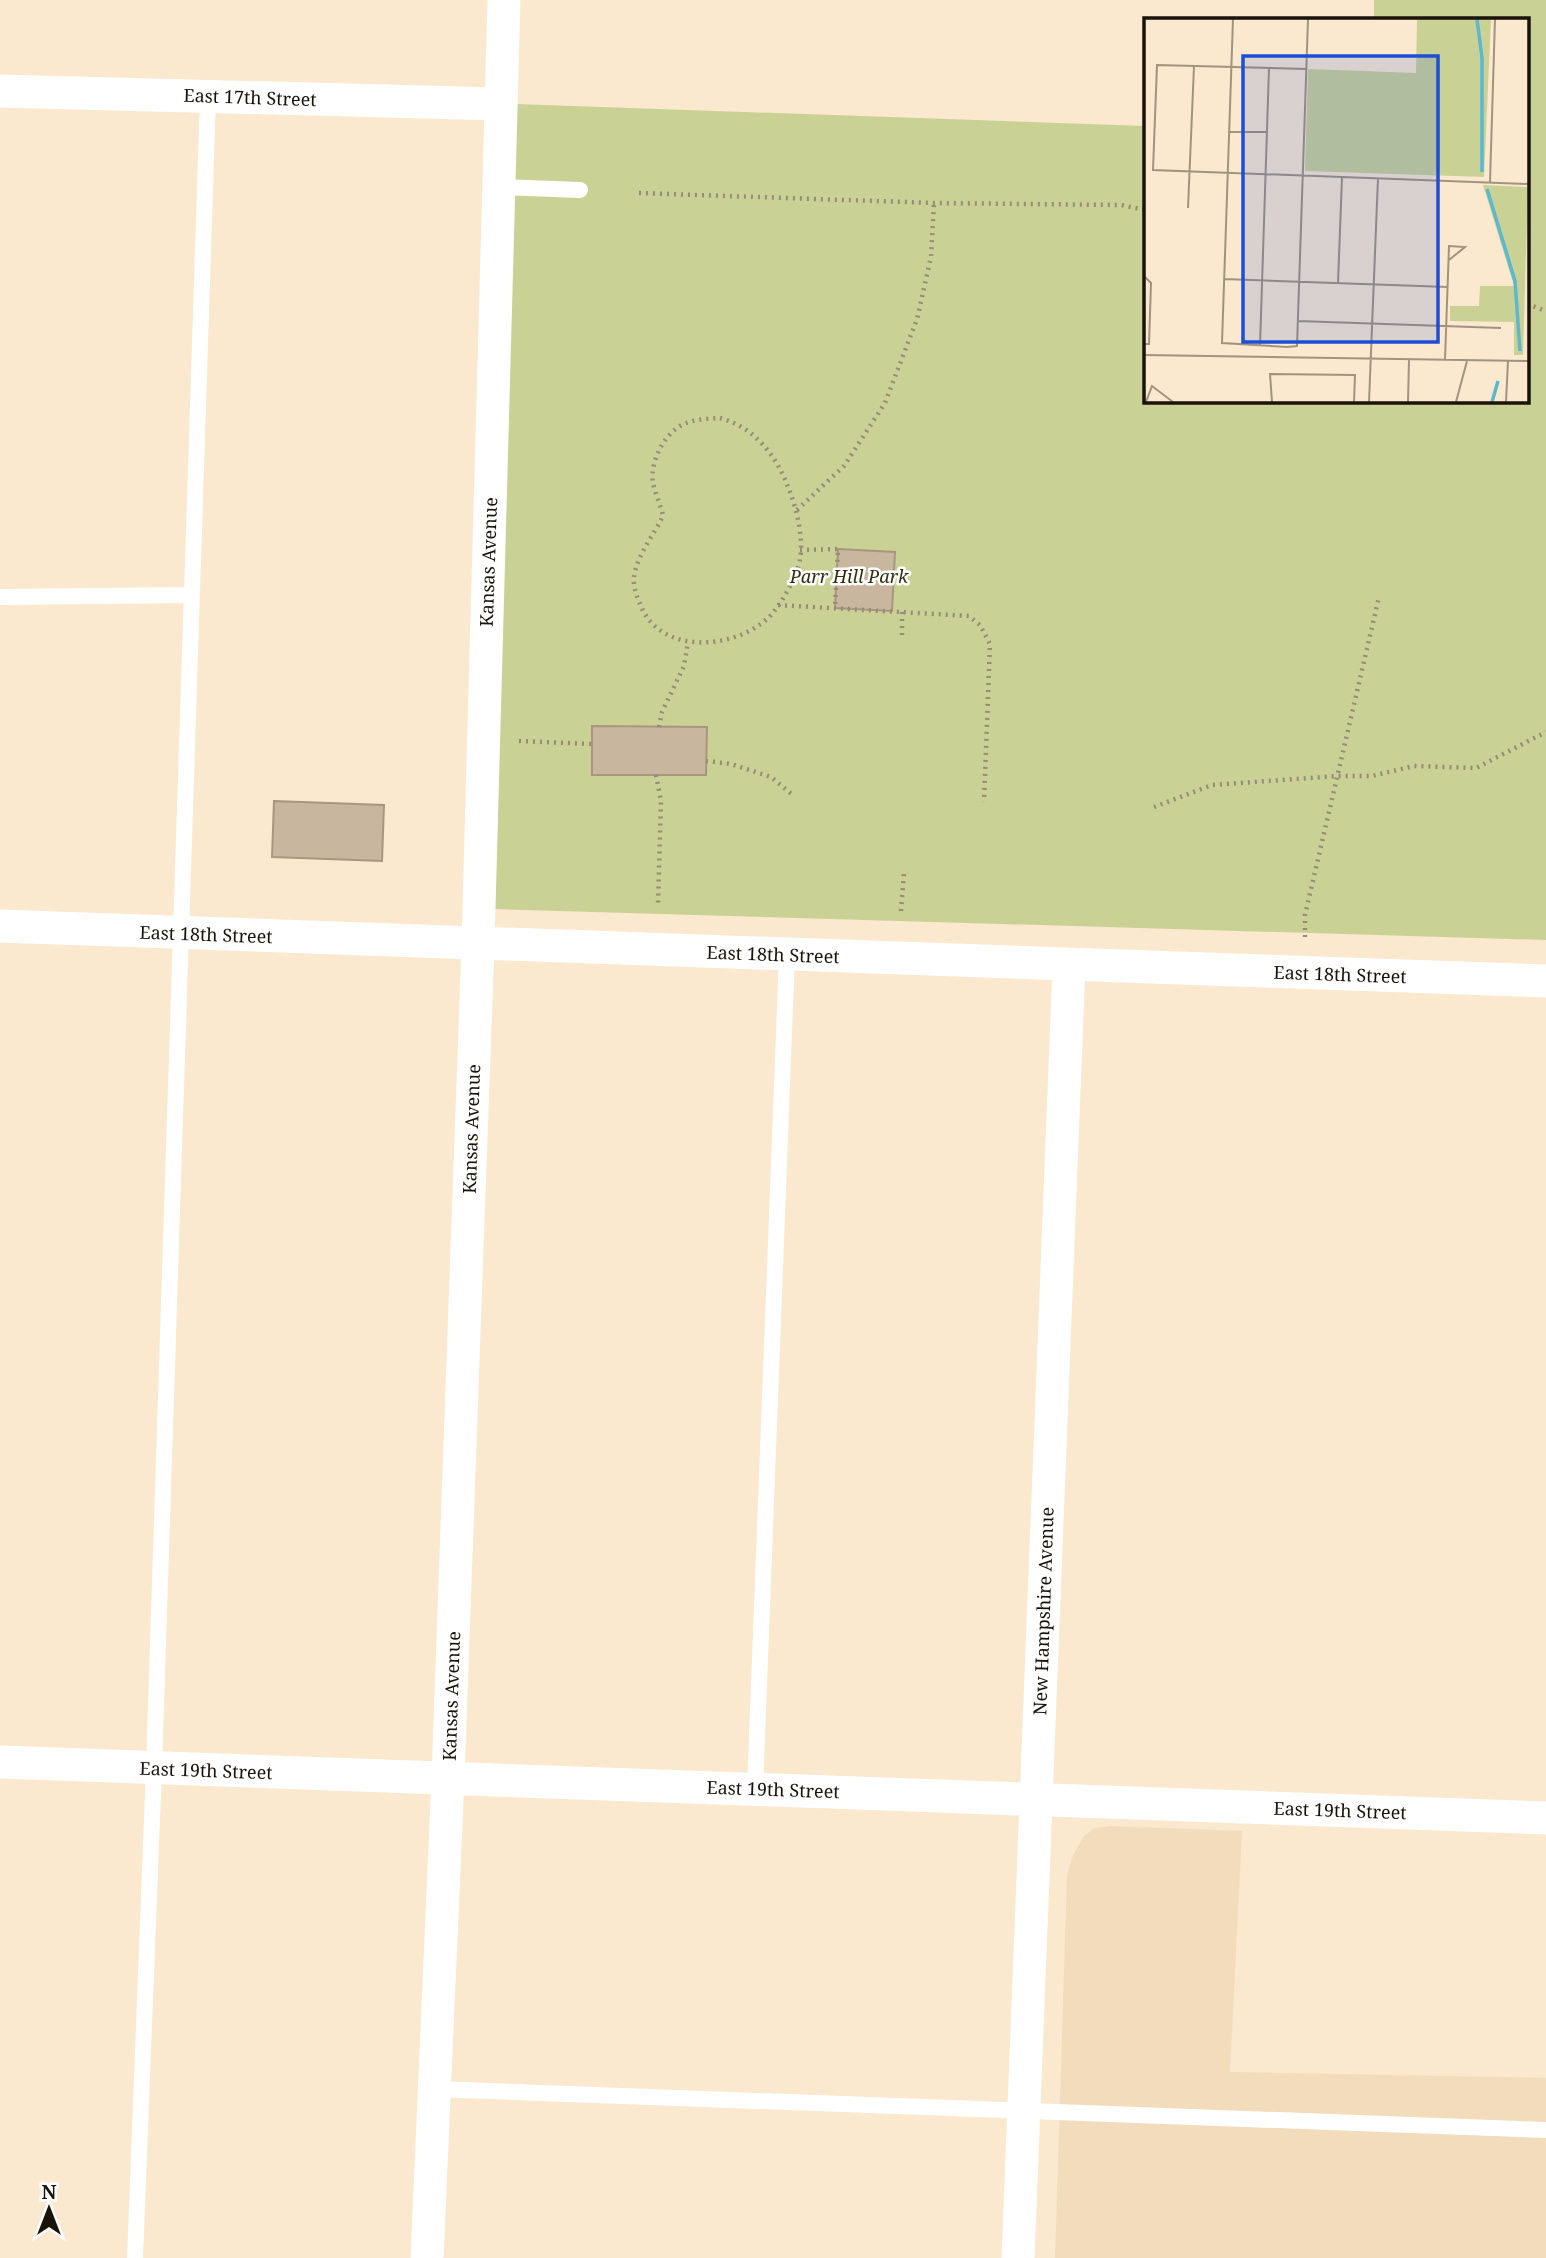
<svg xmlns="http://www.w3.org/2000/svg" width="1546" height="2258" viewBox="0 0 1546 2258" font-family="'Noto Serif',serif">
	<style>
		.built { fill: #f2dcbc }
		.green { fill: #cad194 }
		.building { fill: #c8b79e; stroke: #a89780; stroke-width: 2 }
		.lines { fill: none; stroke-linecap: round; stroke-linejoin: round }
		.path { stroke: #978b79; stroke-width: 4.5; stroke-dasharray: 2 5; stroke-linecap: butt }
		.lane { stroke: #fff; stroke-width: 16 }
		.street { stroke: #fff; stroke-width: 33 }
		.labels { text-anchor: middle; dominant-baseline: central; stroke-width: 5; stroke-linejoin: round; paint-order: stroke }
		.street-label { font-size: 18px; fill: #19130a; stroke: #fff }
		.park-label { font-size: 18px; font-style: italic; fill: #2d2f10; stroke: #fff }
		.inset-river { fill: none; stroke: #5db7cf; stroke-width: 3.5 }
		.inset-road { fill: none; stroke: #a09380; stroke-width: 2 }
		.view { fill: #1d4ed8; fill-opacity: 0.15; stroke: #1d4ed8; stroke-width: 3.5 }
		.inset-edge { fill: none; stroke: #19130a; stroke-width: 3.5 }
	</style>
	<rect width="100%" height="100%" fill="#fae8cf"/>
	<path class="built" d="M 1110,1826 L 1242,1831 L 1230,2072 L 1546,2078 L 1546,2258 L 1055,2258 L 1067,1875 L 1072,1858 L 1083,1837 L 1093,1829 Z"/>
	<path class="green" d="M 1374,0 L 1546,0 L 1546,940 L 495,909 L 516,104 L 1145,126 L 1145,401 L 1527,401 L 1527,19 L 1374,19 Z"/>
	<path class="building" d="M 838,549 L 895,552 L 892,611 L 835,608 Z
		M 592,726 L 707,727 L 706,775 L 592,775 Z
		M 274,801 L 384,805 L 382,861 L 272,857 Z"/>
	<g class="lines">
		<path class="path" d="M 639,193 L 934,203 L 1121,205 L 1145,210
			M 1527,304 L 1546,311
			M 720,418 C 754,427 776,455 788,487 C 796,506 804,538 800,559 C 798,575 779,609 767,619 C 730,651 659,654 640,604 C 637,597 633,586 634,578 C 636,556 654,535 663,516 C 661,505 655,494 653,483 C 650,464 661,440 677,428 C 689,419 706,419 720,418 Z
			M 797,510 L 844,466 L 885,403 L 917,319 L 931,257 L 934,203
			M 800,550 L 838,549 L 835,608
			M 778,605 L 969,616 L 980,625 L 990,644 L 984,802
			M 902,612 L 902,640
			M 659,727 L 662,712 L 684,666 L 688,642
			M 519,741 L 592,744
			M 706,761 L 731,764 L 771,777 L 794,796
			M 656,775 L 661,801 L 658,903
			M 1154,807 L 1212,785 L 1337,776 L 1372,776 L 1414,766 L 1476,768 L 1546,732
			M 901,911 L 904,872
			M 1305,937 L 1305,915 L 1379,597"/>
		<path class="lane" d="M 498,187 L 580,190
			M 0,597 L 191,595
			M 755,1789 L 787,955
			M 434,2089 L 1546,2130
			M 135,2258 L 154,1768 L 208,96"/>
		<path class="street" d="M 0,91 L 501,104
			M 0,926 L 1546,981
			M 0,1762 L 1546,1818
			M 427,2258 L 448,1778 L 478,944 L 504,0
			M 1018,2258 L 1069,965"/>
	</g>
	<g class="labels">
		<g class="street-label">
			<text transform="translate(250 97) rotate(2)">East 17th Street</text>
			<text transform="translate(488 562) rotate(-88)">Kansas Avenue</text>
			<text transform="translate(206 934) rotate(2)">East 18th Street</text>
			<text transform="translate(773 954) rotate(2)">East 18th Street</text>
			<text transform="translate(1340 974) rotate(2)">East 18th Street</text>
			<text transform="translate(471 1129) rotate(-88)">Kansas Avenue</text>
			<text transform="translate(1043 1611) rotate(-88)">New Hampshire Avenue</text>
			<text transform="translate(451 1696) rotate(-88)">Kansas Avenue</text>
			<text transform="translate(206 1770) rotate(2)">East 19th Street</text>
			<text transform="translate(773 1789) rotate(2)">East 19th Street</text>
			<text transform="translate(1340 1810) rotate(2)">East 19th Street</text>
		</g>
		<g class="park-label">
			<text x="849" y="576">Parr Hill Park</text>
		</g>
	</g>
	<g transform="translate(1144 18)">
		<rect width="385" height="385" fill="#fae8cf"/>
		<path d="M 273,1 L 347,1 L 340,159 L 161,153 L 164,51 L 272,55 ZM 339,167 L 384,169 L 379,337 L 370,337 L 370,304 L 306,303 L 306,288 L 335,288 L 336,268 L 370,268 Z" fill="#cad194"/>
		<path class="inset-river" d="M 333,1 L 338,40 L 338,154M 343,171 L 371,263 L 376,333M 348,384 L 354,363"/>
		<path class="inset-road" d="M 89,1 L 78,325 L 143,329 L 153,328 L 164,1M 162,51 L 13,47 L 9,152 L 385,166M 85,114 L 123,114M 346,164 L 351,1M 44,190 L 50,48M 0,258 L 7,265 L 5,326 L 0,326M 80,261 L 304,269M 194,265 L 198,159M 154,303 L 357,310M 116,328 L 125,50M 0,337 L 385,343M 301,342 L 305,228 L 321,229 L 305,242M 2,384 L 8,368 L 29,384M 128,384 L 126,356 L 211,357 L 210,384M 225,384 L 234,160M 264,384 L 265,342M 312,384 L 323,343M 362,384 L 364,343"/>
		<path class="view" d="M 99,38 L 294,38 L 294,324 L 99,324 Z"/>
		<rect width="385" height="385" class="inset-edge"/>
	</g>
	<g transform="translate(49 2209)" stroke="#ffffff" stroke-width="5" paint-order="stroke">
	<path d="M0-5L12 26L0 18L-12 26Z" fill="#19130a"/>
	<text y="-10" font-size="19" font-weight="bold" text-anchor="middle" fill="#19130a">N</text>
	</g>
</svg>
